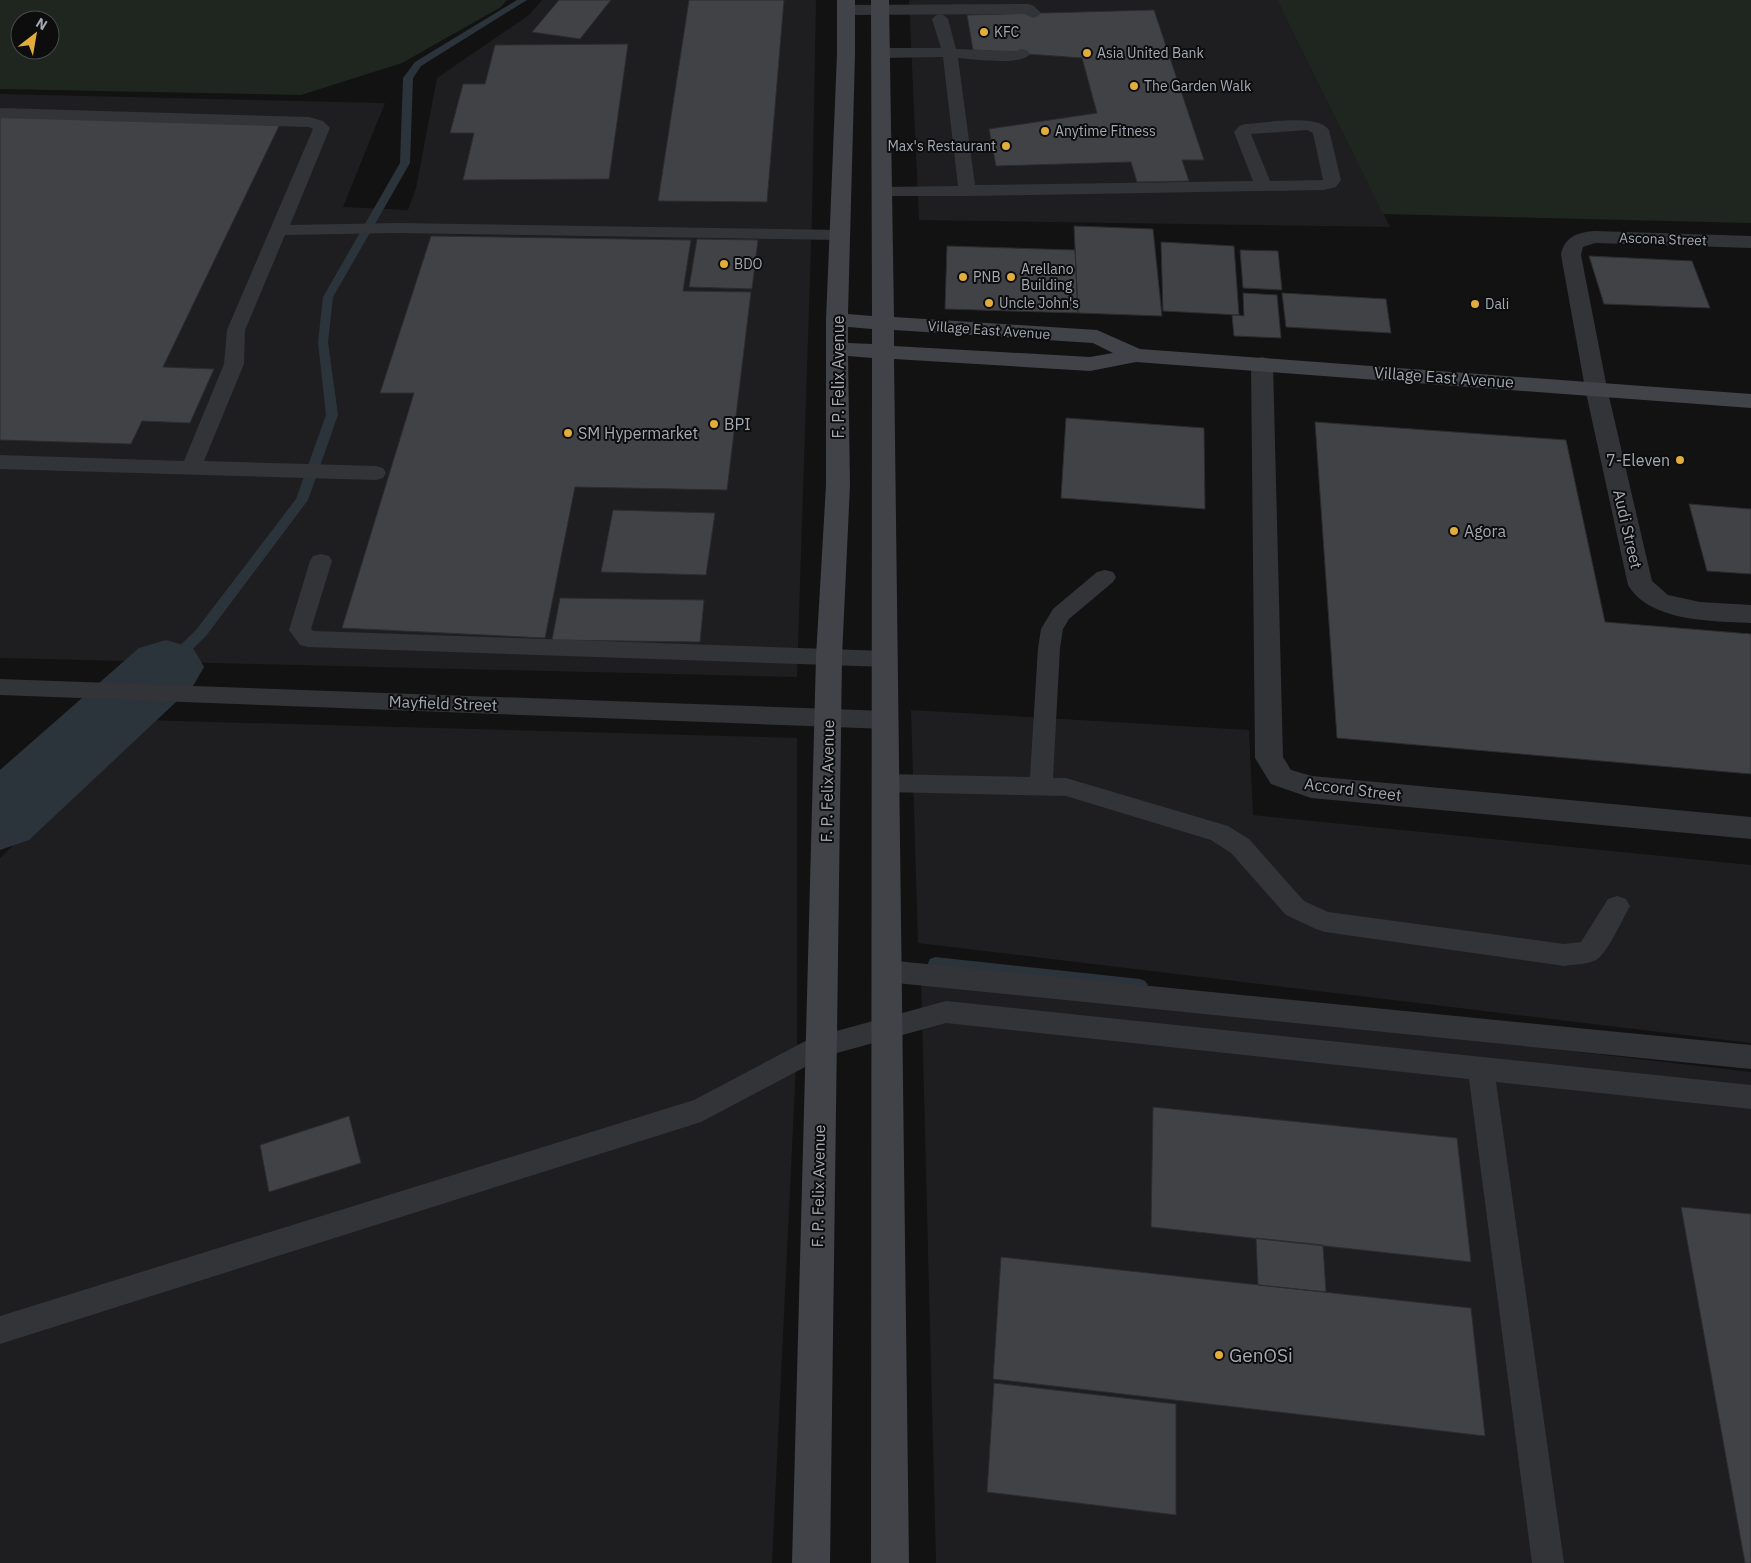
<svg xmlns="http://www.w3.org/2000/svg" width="1751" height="1563" viewBox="0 0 1751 1563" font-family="'IBM Plex Sans',sans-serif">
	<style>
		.built { fill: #1e1e20 }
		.green { fill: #1f261f; fill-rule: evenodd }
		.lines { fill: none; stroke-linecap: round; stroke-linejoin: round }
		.stream { fill: #2c343b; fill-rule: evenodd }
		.river { fill: #2c343b; fill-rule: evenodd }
		.building { fill: #414246; stroke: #2c2c2f }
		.lane { fill: #333438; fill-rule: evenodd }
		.street { fill: #333438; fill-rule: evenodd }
		.secondary { fill: #414348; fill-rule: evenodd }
		.poi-dot { fill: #e2ad3b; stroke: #0d0d0e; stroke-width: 2 }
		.labels { text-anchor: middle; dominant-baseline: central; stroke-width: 4; stroke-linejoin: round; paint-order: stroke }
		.far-poi-label { font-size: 14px; fill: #a4a9b3; stroke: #0d0d0e; text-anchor: start }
		.far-street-label { font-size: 14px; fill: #a4a9b3; stroke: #0d0d0e }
		.street-label { font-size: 16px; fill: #a4a9b3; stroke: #0d0d0e }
		.poi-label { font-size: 16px; fill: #a4a9b3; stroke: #0d0d0e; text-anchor: start }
		.near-poi-label { font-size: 19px; fill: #a4a9b3; stroke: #0d0d0e; text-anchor: start }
	</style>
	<rect width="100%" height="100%" fill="#121213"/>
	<path class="built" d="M 542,0 L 816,0 L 812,215 L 797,677 L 0,658 L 0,94 L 385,103 L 343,207 L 408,210 L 416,188 L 437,78 L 529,15 Z
		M 909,0 L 1277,0 L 1390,227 L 919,220 Z
		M 911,710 L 1249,730 L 1253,815 L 1751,865 L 1751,1043 L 918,943 Z
		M 142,720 L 797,738 L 797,1045 L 772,1563 L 0,1563 L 0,858 Z
		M 921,976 L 1751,1072 L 1751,1563 L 936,1563 Z"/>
	<path class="green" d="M 0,0 L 507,0 L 501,7 L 402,63 L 301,95 L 0,89 ZM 20,20 L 50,20 L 50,50 L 20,50 Z
		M 1277,0 L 1751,0 L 1751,223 L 1383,214 Z"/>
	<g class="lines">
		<path class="stream" d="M 517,0 L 527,0 L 421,66 L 413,78 L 410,163 L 333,297 L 328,342 L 338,415 L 308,500 L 206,636 L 171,670 L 161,670 L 159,667 L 161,664 L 196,630 L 296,499 L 326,415 L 318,342 L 323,297 L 400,163 L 403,78 L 415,62 Z
			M 935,957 L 1140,979 L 1145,981 L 1148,985 L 1145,989 L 1140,991 L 935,969 L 930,967 L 928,963 L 930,959 Z"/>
		<path class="river" d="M 166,640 L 193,648 L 204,667 L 193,686 L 29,840 L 0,850 L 0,770 L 139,648 Z"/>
	</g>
	<path class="building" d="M 559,0 L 611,0 L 580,39 L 532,32 Z
		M 689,0 L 784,0 L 767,202 L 658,201 Z
		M 1154,10 L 1204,160 L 1182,160 L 1189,181 L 1137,182 L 1131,162 L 996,166 L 989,129 L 1097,113 L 1082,58 L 973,50 L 967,15 Z
		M 628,44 L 609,179 L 463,180 L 474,133 L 450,133 L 463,84 L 485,84 L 495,45 Z
		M 0,117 L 280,124 L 163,367 L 214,369 L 190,423 L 142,421 L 131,444 L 0,440 Z
		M 1074,226 L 1153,229 L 1162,316 L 1078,313 Z
		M 431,236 L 691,240 L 683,291 L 751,292 L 727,490 L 575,487 L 545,638 L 342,628 L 414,393 L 380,393 Z
		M 697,239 L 758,240 L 752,289 L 689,287 Z
		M 1161,242 L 1234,246 L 1239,315 L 1163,311 Z
		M 947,246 L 1075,250 L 1078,313 L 945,309 Z
		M 1240,250 L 1278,251 L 1282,290 L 1243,288 Z
		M 1589,256 L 1692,261 L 1710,308 L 1604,304 Z
		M 1243,293 L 1277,295 L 1281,338 L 1234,336 L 1232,315 L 1244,316 Z
		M 1282,293 L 1386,299 L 1391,333 L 1286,327 Z
		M 1066,418 L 1204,428 L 1205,509 L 1061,498 Z
		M 1315,422 L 1566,440 L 1605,622 L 1751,634 L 1751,774 L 1337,738 Z
		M 1689,504 L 1751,509 L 1751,574 L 1707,571 Z
		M 613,510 L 715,513 L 706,575 L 601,572 Z
		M 560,598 L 704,600 L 700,642 L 552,640 Z
		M 1153,1107 L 1457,1138 L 1471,1262 L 1151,1227 Z
		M 349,1116 L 361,1163 L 269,1192 L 260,1145 Z
		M 1681,1207 L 1751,1214 L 1751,1563 L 1745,1563 Z
		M 1256,1238 L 1323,1245 L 1326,1292 L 1258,1285 Z
		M 1001,1257 L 1471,1308 L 1485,1436 L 993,1379 Z
		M 994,1383 L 1176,1404 L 1176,1515 L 987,1492 Z"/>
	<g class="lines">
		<path class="lane" d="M 1029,4 L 1034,6 L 1041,13 L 1038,16 L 1033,18 L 1025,14 L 846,15 L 841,13 L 838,10 L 841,7 L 846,5 Z
			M 940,14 L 945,16 L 948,19 L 956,49 L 1015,51 L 1022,49 L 1028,51 L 1030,54 C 1022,66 973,59 958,58 L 975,185 L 1253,181 L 1234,132 L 1239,126 L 1245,124 C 1264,123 1318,113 1329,130 L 1341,180 L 1336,187 L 1324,190 L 967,196 L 876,196 L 873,192 L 876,188 L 882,187 L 958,186 L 943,57 L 881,58 L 875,56 L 873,53 L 875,50 L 881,48 L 941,48 L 932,19 L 935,16 ZM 1307,130 L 1313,133 L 1323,180 L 1270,181 L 1251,134 Z
			M 0,108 L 309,117 L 323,121 L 330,128 L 290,225 L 397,223 L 840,230 L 846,231 L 849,235 L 846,239 L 840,240 L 397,233 L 285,235 L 245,330 L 244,364 L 204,461 L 376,466 L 383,468 L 386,473 L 383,478 L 376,480 L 0,469 L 0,455 L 184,461 L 224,364 L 227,330 L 313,129 L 309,127 L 0,118 Z
			M 321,554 L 329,556 L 332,561 L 311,629 L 314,631 L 886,651 L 894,653 L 897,659 L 894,665 L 886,667 L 308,647 L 300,645 L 289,630 L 310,561 L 313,556 Z
			M 1105,570 L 1113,572 L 1116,577 L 1113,582 L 1069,619 L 1063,629 L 1060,648 L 1053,778 L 1066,778 L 1228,826 L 1249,839 L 1304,901 L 1328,912 L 1564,944 L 1581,942 L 1608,899 L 1617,896 L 1626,899 L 1630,906 C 1623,918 1607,954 1596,960 C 1587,965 1574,964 1564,966 L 1325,932 L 1316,929 L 1286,915 L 1231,853 L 1211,840 L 1066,796 L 885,792 L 877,789 L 873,783 L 877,777 L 885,774 L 1030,777 L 1038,648 L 1041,629 L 1053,609 L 1097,572 Z
			M 0,679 L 886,711 L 894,714 L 898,720 L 894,726 L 886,729 L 0,695 Z
			M 886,960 L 1751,1045 L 1751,1069 L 886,982 L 877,979 L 873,971 L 877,963 Z
			M 946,1001 L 1751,1085 L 1751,1109 L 1496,1082 L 1564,1563 L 1532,1563 L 1469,1079 L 946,1023 L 826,1056 L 701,1122 L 0,1344 L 0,1316 L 694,1100 L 811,1038 Z"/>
		<path class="street" d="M 1595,231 L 1751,236 L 1751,248 L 1595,243 L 1583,247 L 1581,255 L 1607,388 L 1652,581 L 1668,595 L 1700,602 L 1751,605 L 1751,623 C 1712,621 1650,622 1628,585 L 1585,388 L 1561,255 C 1564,237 1578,232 1595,231 Z
			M 1262,357 L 1270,359 L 1273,364 L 1283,757 L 1291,770 L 1312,776 L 1751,817 L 1751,839 L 1311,798 L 1271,784 L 1255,758 L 1251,364 L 1254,359 Z"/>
		<path class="secondary" d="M 837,0 L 855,0 L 855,54 L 848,314 L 872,316 L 871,0 L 889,0 L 894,317 L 1097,330 L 1140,349 L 1751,394 L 1751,408 L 1136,362 L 1090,371 L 894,359 L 909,1563 L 871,1563 L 872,358 L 848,356 L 850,485 L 842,657 L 830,1563 L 792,1563 L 816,657 L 826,485 L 826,320 L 837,54 ZM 848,327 L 872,329 L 872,344 L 848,343 ZM 894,330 L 1093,343 L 1113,353 L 1090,357 L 894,346 Z"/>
	</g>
	<g class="poi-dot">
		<circle cx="984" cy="32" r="5"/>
		<circle cx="1087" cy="53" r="5"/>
		<circle cx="1134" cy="86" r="5"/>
		<circle cx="1045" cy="131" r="5"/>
		<circle cx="1006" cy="146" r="5"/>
		<circle cx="724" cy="264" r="5"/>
		<circle cx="963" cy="277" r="5"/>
		<circle cx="1011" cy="277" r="5"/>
		<circle cx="989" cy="303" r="5"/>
		<circle cx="1475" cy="304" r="5"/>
		<circle cx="714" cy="424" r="5"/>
		<circle cx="568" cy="433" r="5"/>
		<circle cx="1680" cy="460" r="5"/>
		<circle cx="1454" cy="531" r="5"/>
		<circle cx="1219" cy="1355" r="5"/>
	</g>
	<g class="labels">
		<g class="far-poi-label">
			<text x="994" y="32">KFC</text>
			<text x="1097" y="53">Asia United Bank</text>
			<text x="1144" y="86">The Garden Walk</text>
			<text x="1055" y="131">Anytime Fitness</text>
			<text x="996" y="146" text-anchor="end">Max's Restaurant</text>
			<text x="734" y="264">BDO</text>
			<text x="1021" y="269">Arellano<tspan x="1021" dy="16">Building</tspan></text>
			<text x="973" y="277">PNB</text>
			<text x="999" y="303">Uncle John's</text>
			<text x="1485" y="304">Dali</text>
		</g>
		<g class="far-street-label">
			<text transform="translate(1663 239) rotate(2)">Ascona Street</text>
			<text transform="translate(989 330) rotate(4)">Village East Avenue</text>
		</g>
		<g class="street-label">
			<text transform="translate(838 377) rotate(-90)">F. P. Felix Avenue</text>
			<text transform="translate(1444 377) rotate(4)">Village East Avenue</text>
			<text transform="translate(1628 529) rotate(77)">Audi Street</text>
			<text transform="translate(443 703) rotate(2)">Mayfield Street</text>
			<text transform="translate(827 781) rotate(-89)">F. P. Felix Avenue</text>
			<text transform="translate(1353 789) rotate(7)">Accord Street</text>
			<text transform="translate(818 1186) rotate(-89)">F. P. Felix Avenue</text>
		</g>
		<g class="poi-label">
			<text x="724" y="424">BPI</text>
			<text x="578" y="433">SM Hypermarket</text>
			<text x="1670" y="460" text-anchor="end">7-Eleven</text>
			<text x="1464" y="531">Agora</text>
		</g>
		<g class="near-poi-label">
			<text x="1229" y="1355">GenOSi</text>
		</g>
	</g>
	<g transform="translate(35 35) rotate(31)"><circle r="24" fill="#0d0d0e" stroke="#494b50"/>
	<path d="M0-4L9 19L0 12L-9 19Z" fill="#e2ad3b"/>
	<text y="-8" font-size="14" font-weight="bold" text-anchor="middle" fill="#a4a9b3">N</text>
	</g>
</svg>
